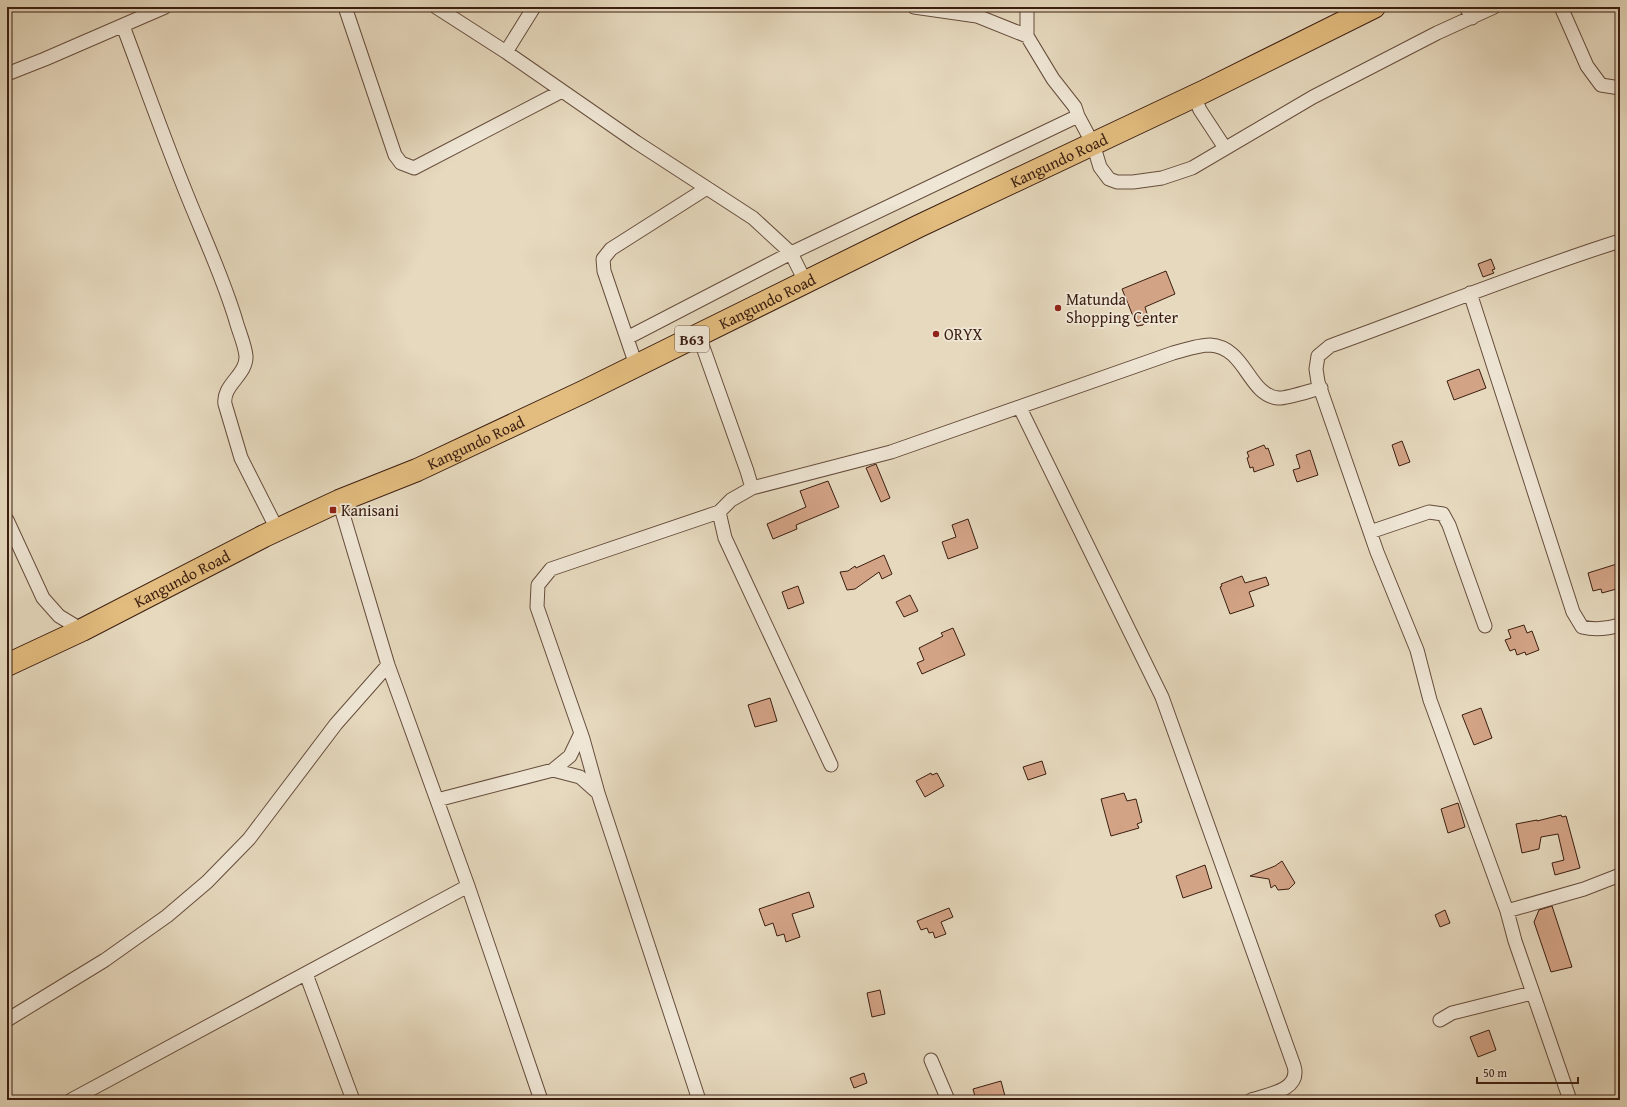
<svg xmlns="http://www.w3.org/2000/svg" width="1627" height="1107" viewBox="0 0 1627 1107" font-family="'Gentium Book Plus',serif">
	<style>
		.building { fill: #d3a386; stroke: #3b1e10 }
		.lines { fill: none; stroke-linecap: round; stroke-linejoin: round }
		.minor-casing { stroke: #664d3c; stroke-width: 15 }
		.trunk-casing { stroke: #3b1e10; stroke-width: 24 }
		.minor { stroke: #efe6d5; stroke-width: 13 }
		.trunk { stroke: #e3bc7f; stroke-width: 22 }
		.poi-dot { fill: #8f2418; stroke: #efe6d5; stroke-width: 1.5 }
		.labels { text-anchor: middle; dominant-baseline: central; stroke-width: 3.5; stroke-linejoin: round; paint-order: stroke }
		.shield { fill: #efe6d5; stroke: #715a4b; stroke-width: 1 }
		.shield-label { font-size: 15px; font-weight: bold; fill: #3b1e10 }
		.street-label { font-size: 16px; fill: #3b1e10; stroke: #efe6d5 }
		.poi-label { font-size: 16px; fill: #3b1e10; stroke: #efe6d5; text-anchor: start }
	</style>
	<rect width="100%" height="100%" fill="#e6d9be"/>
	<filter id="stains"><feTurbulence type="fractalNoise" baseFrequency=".005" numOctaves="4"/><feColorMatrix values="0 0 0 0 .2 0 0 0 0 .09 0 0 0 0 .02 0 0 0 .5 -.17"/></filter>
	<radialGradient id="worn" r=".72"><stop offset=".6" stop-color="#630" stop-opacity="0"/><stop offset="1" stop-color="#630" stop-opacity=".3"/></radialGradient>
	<path class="building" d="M 1491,259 L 1495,269 L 1492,270 L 1494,273 L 1483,277 L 1478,264 Z
		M 1166,271 L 1175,294 L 1145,307 L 1148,317 L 1143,325 L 1137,326 L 1122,289 Z
		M 1479,369 L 1486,388 L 1454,400 L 1447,381 Z
		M 1402,441 L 1410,462 L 1399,466 L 1392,445 Z
		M 1264,445 L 1266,449 L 1268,448 L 1274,465 L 1254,472 L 1253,467 L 1250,468 L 1247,458 L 1249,457 L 1247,452 Z
		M 1310,450 L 1318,475 L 1297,482 L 1293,470 L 1300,468 L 1296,455 Z
		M 876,464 L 890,498 L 881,502 L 866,468 Z
		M 828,481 L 839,507 L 796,525 L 797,529 L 773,539 L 767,524 L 806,507 L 800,491 Z
		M 968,519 L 978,548 L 948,559 L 942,542 L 956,537 L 952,525 Z
		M 884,555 L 892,574 L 882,579 L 879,572 L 855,589 L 847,590 L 840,572 L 848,571 L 855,566 L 856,568 Z
		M 1620,563 L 1620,588 L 1602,593 L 1601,589 L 1593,591 L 1588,573 Z
		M 1242,576 L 1245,583 L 1266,577 L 1269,585 L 1249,592 L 1254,606 L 1230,614 L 1220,587 L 1222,586 L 1221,584 Z
		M 798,586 L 804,603 L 788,609 L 782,592 Z
		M 910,595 L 918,611 L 904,617 L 896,602 Z
		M 1524,625 L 1527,633 L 1532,631 L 1539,650 L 1526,655 L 1525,652 L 1517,655 L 1515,649 L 1510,651 L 1505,640 L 1511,638 L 1508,630 Z
		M 953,628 L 965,655 L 922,674 L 917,663 L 924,660 L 919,648 L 943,636 L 941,633 Z
		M 770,698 L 777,721 L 755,727 L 748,705 Z
		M 1481,708 L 1492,738 L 1474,745 L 1462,715 Z
		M 1042,761 L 1046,774 L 1028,780 L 1023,767 Z
		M 931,773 L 932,775 L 937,773 L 944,786 L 925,797 L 916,781 Z
		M 1124,793 L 1127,801 L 1136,799 L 1142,822 L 1137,824 L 1139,828 L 1111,836 L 1101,799 Z
		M 1458,803 L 1465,827 L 1448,833 L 1441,809 Z
		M 1561,815 L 1562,817 L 1566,816 L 1580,868 L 1555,875 L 1552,863 L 1564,860 L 1558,834 L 1541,837 L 1539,849 L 1522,853 L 1516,824 L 1537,820 L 1537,821 Z
		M 1282,861 L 1295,883 L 1289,889 L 1278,890 L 1275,885 L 1271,888 L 1269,879 L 1250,876 L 1275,866 Z
		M 1205,865 L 1212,888 L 1183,898 L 1176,876 Z
		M 809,892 L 814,907 L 792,914 L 800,937 L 786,942 L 784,934 L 777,936 L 773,923 L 765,926 L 759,909 Z
		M 1552,906 L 1572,967 L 1551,972 L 1534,922 L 1539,910 Z
		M 949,908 L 953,917 L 941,922 L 946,934 L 935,938 L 933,932 L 929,933 L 927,928 L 921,930 L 917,921 Z
		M 1445,910 L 1450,923 L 1440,927 L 1435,915 Z
		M 880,990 L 885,1014 L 872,1017 L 867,993 Z
		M 1489,1030 L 1496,1050 L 1478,1057 L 1470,1037 Z
		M 864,1073 L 867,1083 L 854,1088 L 850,1078 Z
		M 1001,1081 L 1006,1100 L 976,1100 L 973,1089 Z"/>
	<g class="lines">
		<defs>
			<path id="minor" d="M 345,7 L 395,155 L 401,163 L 414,168 L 562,91
				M 436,7 L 506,52 L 636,142 L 753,218 L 791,253 L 627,338
				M 914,7 L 977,16 L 1027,36
				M 1466,7 L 1472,18
				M 1561,7 L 1587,66 L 1601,85 L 1620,88
				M 123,26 C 143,79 162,133 183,185 C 201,231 222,274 236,321 C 239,332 245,345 246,356 C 247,375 222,385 225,404 L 241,458 L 278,531
				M 506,52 L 534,7
				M 7,74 L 45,59 L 165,7
				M 1194,96 L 1200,110 L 1225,148
				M 1078,116 L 1093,144 L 1100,167 L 1109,179 L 1117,182 L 1133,182 L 1162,178 L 1192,168 L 1313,97 L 1437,33 L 1494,7
				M 806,283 L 791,253 L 1078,116 L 1075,107 L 1053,79 L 1027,36 L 1027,7
				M 1470,293 L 1573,612 L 1582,627 C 1595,630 1607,629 1620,625
				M 699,336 L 747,471 L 752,488
				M 636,365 L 604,271 L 603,259 L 611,249 L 707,188
				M 1020,408 L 1162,697 L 1294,1066 C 1301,1090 1269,1094 1251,1100
				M 339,501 L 388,665 L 468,886 L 541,1100
				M 7,520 L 43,598 L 59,616 L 82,630
				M 1370,532 L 1429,512 L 1443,514 L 1449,525 L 1485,626
				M 831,765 L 725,538 L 719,512 L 731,500 L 752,488 L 891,452 L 1173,353 C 1184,350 1199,345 1210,345 C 1246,347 1248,395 1278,398 C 1286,399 1312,390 1321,388
				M 553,770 L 570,756 L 581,733
				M 598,793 L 583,739 L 537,607 L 538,585 L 551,569 L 719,512
				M 437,800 L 553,770 L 580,777 L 598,793 L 699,1100
				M 1507,911 L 1430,700 L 1417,650 L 1377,552 L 1318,382 L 1316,369 L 1318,356 L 1330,346 C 1427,311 1522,272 1620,241
				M 306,974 L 353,1100
				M 7,1020 L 105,960 L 167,916 L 207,882 L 249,839 L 336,724 L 388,665
				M 1440,1020 L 1452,1013 L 1532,993
				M 931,1060 L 948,1100
				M 71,1100 L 468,886
				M 1570,1100 L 1515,941 L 1507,911 L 1584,889 L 1620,875"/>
			<g id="trunk">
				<path id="s1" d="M 7,665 L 82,630 L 264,536 L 339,501 L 417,470 L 583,392 L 919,226 L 1205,91 L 1374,7"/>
			</g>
		</defs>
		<use href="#minor" class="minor-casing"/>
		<use href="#trunk" class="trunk-casing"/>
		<use href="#minor" class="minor"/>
		<use href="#trunk" class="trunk"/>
	</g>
	<g class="poi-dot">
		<circle cx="1058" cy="308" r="4"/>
		<circle cx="936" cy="334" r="4"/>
		<rect x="329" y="506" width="8" height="8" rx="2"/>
	</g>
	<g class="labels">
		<rect class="shield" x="675" y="326" width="34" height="26" rx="3"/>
		<g class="shield-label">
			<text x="692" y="339">B63</text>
		</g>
		<g class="street-label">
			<text stroke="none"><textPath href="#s1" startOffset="1167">Kangundo Road</textPath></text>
			<text stroke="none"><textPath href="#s1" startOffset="843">Kangundo Road</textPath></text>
			<text stroke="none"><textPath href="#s1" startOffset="519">Kangundo Road</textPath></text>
			<text stroke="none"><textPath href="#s1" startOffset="195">Kangundo Road</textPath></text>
		</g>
		<g class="poi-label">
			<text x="1066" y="299">Matunda<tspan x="1066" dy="18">Shopping Center</tspan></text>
			<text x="944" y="334">ORYX</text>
			<text x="341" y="510">Kanisani</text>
		</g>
	</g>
	<rect width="1627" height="1107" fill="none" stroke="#e6d9be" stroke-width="24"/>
	<rect x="8" y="8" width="1611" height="1091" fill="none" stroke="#3b1e10" stroke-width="2"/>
	<rect x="12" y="12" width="1603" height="1083" fill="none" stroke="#3b1e10"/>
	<path d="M1477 1077v6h101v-6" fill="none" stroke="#3b1e10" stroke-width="2"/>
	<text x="1483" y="1077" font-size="12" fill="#3b1e10" stroke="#efe6d5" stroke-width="3" paint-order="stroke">50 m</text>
	<rect width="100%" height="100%" filter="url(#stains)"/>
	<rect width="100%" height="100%" fill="url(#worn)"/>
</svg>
